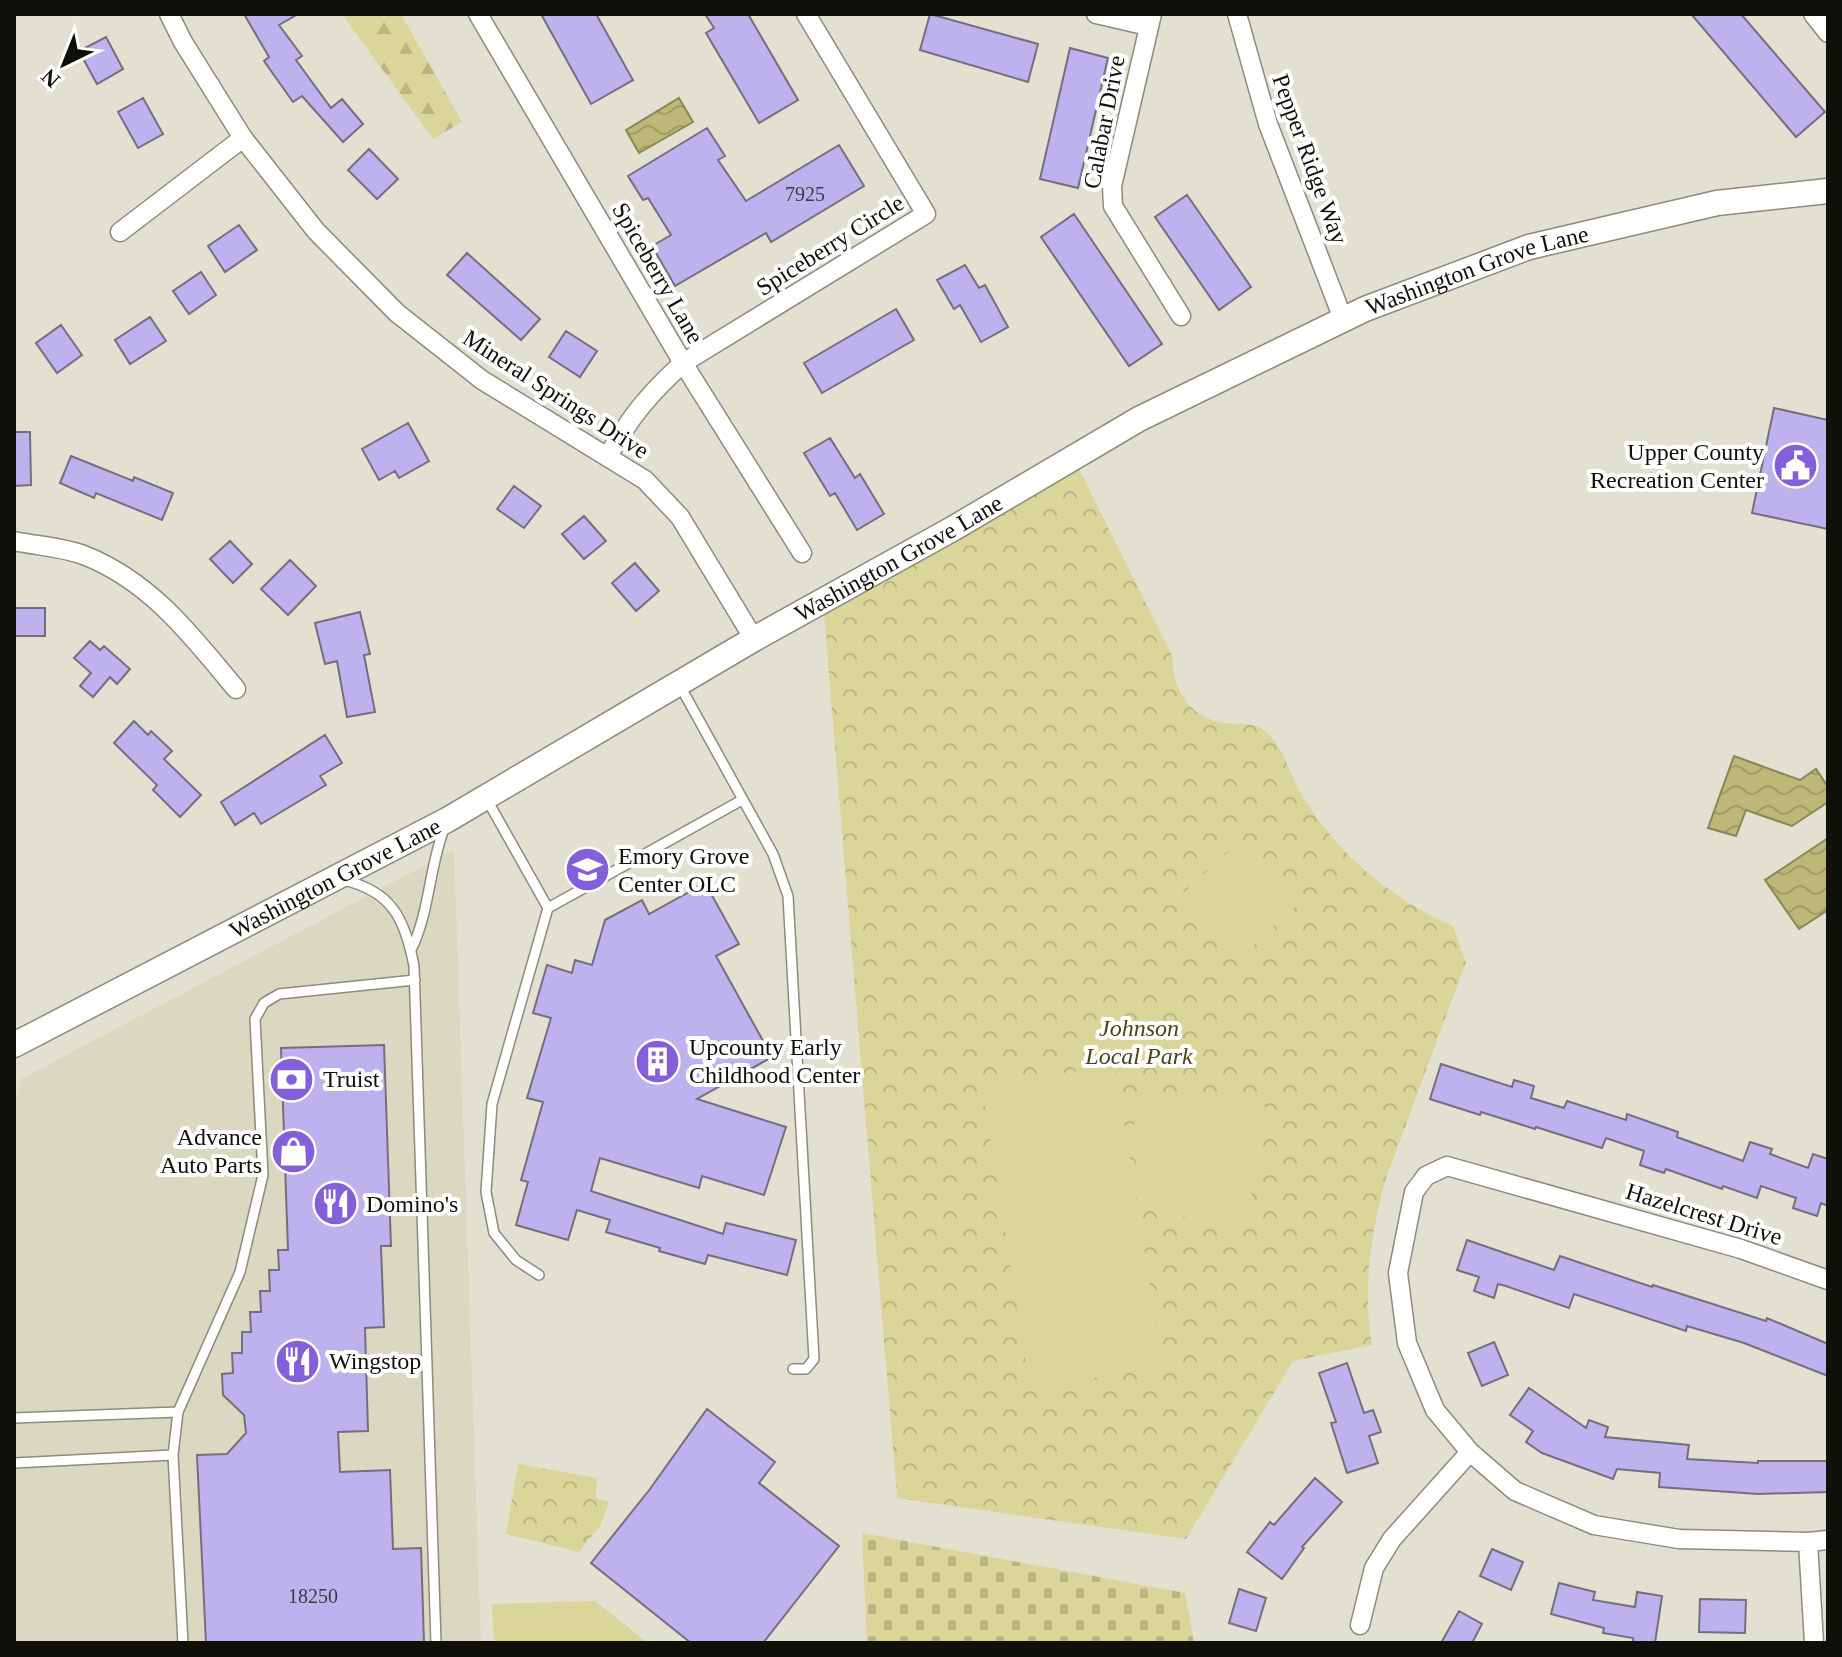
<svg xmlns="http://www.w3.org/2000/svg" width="1842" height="1657" viewBox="0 0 1842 1657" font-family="'Times New Roman',serif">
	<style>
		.built { fill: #dad8c0 }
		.forest { fill: url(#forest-firs) }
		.cemetery { fill: url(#cemetery-stones) }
		.park { fill: url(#park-crowns) }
		.pitch { fill: #dad599 }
		.water { fill: url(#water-waves); stroke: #898557; stroke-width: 2 }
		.building { fill: #beb2ee; stroke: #726f7e; stroke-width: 2 }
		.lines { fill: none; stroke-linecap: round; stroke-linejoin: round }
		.lane-casing { stroke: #8c8b7c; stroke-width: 12 }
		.street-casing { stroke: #8c8b7c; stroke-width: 21 }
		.secondary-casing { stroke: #8c8b7c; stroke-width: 27 }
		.lane { stroke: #fff; stroke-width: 9 }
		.street { stroke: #fff; stroke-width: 18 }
		.secondary { stroke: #fff; stroke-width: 24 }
		.labels { text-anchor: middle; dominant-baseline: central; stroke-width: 8; stroke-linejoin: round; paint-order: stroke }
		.number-label { font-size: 20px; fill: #3c3844 }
		.street-label { font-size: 24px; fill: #10100b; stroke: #fff }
		.poi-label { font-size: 24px; fill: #10100b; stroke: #fff; text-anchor: start }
		.park-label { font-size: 24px; font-style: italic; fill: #4a4514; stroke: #fff }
	</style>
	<defs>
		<pattern id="forest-firs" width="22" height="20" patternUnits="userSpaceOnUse" patternTransform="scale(2)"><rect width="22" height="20" fill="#dad599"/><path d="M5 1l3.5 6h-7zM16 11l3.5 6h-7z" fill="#bab682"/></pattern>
		<pattern id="cemetery-stones" width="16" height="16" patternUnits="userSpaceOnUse" patternTransform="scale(2)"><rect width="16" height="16" fill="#dad599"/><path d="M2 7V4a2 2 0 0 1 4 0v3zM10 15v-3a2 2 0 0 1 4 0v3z" fill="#bab682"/></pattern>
		<pattern id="park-crowns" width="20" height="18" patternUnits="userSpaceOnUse" patternTransform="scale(2)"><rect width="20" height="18" fill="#dad599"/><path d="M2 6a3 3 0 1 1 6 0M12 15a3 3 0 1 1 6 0" fill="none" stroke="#bab682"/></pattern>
		<pattern id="water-waves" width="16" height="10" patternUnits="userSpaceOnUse" patternTransform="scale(2)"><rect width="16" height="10" fill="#bdb778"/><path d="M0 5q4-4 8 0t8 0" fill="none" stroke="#a19c66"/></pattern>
	</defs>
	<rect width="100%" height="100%" fill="#e2e1d1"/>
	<path class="built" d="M 454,850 L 481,1643 L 14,1643 L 14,1106 L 21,1079 Z"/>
	<path class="forest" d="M 342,14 L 401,14 L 462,122 L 433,139 Z"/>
	<path class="cemetery" d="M 862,1533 L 1185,1593 L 1194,1643 L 867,1643 Z"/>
	<path class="park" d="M 1077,465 L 1173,658 C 1171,691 1193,719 1225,723 C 1240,725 1254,721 1266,732 C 1283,746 1289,772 1299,790 C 1335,852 1389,898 1453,926 L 1466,962 L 1385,1181 C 1371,1234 1362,1291 1372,1345 L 1293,1361 L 1186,1539 L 897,1498 L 824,614 Z
		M 518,1464 L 597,1478 L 596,1498 L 609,1502 L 600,1526 L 579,1552 L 506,1534 Z"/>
	<path class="pitch" d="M 1241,840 L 1266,866 L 1209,920 L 1183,893 Z
		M 1275,875 L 1300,902 L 1242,956 L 1217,929 Z
		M 1115,1065 L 1163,1367 L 1030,1388 L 982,1086 Z
		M 1139,1095 L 1265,1106 L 1264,1132 L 1245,1229 C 1157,1223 1118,1186 1139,1095 Z
		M 595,1601 L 648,1643 L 494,1643 L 492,1604 Z"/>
	<path class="water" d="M 679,98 L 693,122 L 639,153 L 626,130 Z
		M 1734,756 L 1800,780 L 1816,769 L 1828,787 L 1828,802 L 1792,826 L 1746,810 L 1736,836 L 1708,828 Z
		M 1828,838 L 1828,910 L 1799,929 L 1765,880 Z"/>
	<path class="building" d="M 244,14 L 298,14 L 279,25 L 302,56 L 296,60 L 331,108 L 342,99 L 363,124 L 343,142 L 302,96 L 293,102 L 264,61 L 269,57 Z
		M 541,14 L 596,14 L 633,80 L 591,104 Z
		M 705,14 L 748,14 L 798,100 L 759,123 L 706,33 L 714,28 Z
		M 930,14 L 1038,44 L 1028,82 L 920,50 Z
		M 1691,14 L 1741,14 L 1825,112 L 1796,137 Z
		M 106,37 L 123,69 L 97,84 L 79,51 Z
		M 1070,48 L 1108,58 L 1078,188 L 1040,179 Z
		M 143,98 L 163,134 L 138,148 L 118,112 Z
		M 707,128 L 725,156 L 718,160 L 746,201 L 839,145 L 864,186 L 771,242 L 766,233 L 675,286 L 652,246 L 671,235 L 648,198 L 643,200 L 628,176 Z
		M 369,149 L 398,179 L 377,199 L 348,170 Z
		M 1187,195 L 1251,287 L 1219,310 L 1155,217 Z
		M 1074,214 L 1162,344 L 1129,366 L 1041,237 Z
		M 239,225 L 257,250 L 225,272 L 208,246 Z
		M 467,253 L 540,319 L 521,340 L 447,275 Z
		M 965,265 L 979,288 L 985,285 L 1008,327 L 981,342 L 960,305 L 954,309 L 937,280 Z
		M 201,272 L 216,295 L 189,314 L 173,291 Z
		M 896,309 L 914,340 L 822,393 L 804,363 Z
		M 150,317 L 166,341 L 130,364 L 115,340 Z
		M 61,325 L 82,355 L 57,373 L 36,343 Z
		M 566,331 L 597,351 L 580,377 L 549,357 Z
		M 1774,408 L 1828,420 L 1828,529 L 1752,513 Z
		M 408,423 L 429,461 L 399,478 L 395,471 L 379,480 L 362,449 Z
		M 14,432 L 30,432 L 31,485 L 14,486 Z
		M 830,438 L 855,478 L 860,474 L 884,514 L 857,530 L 835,493 L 830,496 L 804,453 Z
		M 71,456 L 133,481 L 134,477 L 173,493 L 162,520 L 96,493 L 94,498 L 60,483 Z
		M 514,486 L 541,506 L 524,528 L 497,509 Z
		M 584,516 L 606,541 L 584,559 L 562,534 Z
		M 230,541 L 252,564 L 233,583 L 210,559 Z
		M 290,560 L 316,586 L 288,615 L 261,589 Z
		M 635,563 L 659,591 L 636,611 L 612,583 Z
		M 14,608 L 45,608 L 45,636 L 14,636 Z
		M 360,612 L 370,654 L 364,655 L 375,712 L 347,717 L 337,661 L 325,664 L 315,623 Z
		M 90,641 L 100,650 L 104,646 L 130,669 L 117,684 L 110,677 L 93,697 L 80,686 L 91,673 L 74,658 Z
		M 134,721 L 148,735 L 151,731 L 172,751 L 164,759 L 201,795 L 180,817 L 153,790 L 157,785 L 114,743 Z
		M 325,735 L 342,763 L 320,776 L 326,785 L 261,824 L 254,813 L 235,825 L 221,802 Z
		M 705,883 L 739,944 L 716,956 L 772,1057 L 697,1099 L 786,1127 L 764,1195 L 702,1176 L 699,1188 L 600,1158 L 591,1191 L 723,1234 L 726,1223 L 796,1240 L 787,1275 L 708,1255 L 705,1264 L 659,1251 L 660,1248 L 606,1232 L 610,1220 L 577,1210 L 568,1240 L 516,1225 L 528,1182 L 521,1180 L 543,1102 L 527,1098 L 551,1018 L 533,1013 L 547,965 L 572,973 L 575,960 L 592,965 L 605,920 L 642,900 L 649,914 Z
		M 384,1045 L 391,1246 L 381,1246 L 384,1327 L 365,1328 L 368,1431 L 338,1432 L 340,1472 L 390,1470 L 393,1549 L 421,1548 L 424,1643 L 206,1643 L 197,1455 L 227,1454 L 246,1433 L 244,1415 L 223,1395 L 222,1374 L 233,1373 L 232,1353 L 242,1353 L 242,1332 L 251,1332 L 250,1312 L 261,1312 L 260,1291 L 270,1291 L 269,1270 L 279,1270 L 278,1250 L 288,1250 L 281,1048 Z
		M 1441,1064 L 1512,1087 L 1514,1080 L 1534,1086 L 1531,1098 L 1564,1108 L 1567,1101 L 1626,1120 L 1627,1114 L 1678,1132 L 1677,1137 L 1743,1161 L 1750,1142 L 1772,1149 L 1770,1154 L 1808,1168 L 1813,1154 L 1828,1159 L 1828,1206 L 1821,1203 L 1817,1216 L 1793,1208 L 1796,1198 L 1761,1186 L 1757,1198 L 1723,1186 L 1722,1189 L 1666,1169 L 1664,1173 L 1640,1165 L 1644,1151 L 1606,1138 L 1602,1148 L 1536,1127 L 1535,1129 L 1481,1112 L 1480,1115 L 1430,1099 Z
		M 1467,1240 L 1554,1270 L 1560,1256 L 1652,1287 L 1653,1285 L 1766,1321 L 1767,1318 L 1828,1344 L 1828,1376 L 1744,1343 L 1687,1326 L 1686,1331 L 1574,1294 L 1569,1308 L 1506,1286 L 1498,1284 L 1494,1298 L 1474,1291 L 1479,1277 L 1457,1270 Z
		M 1494,1342 L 1508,1375 L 1482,1386 L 1468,1353 Z
		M 1347,1363 L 1364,1413 L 1373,1410 L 1381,1432 L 1369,1436 L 1378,1463 L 1347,1473 L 1331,1423 L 1336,1422 L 1319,1373 Z
		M 1529,1388 L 1586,1428 L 1589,1420 L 1608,1427 L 1605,1437 L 1689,1445 L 1687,1459 L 1758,1463 L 1758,1461 L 1828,1461 L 1828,1492 L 1758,1494 L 1659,1487 L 1660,1473 L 1617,1469 L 1613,1479 L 1542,1453 L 1526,1442 L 1533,1431 L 1510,1415 Z
		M 707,1409 L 775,1462 L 759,1483 L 839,1546 L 763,1643 L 691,1643 L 591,1563 L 650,1489 Z
		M 1315,1478 L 1342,1502 L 1302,1547 L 1304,1548 L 1282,1579 L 1247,1552 L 1270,1522 L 1274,1525 Z
		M 1492,1549 L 1523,1562 L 1511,1590 L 1480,1576 Z
		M 1559,1583 L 1595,1592 L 1593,1600 L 1635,1607 L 1637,1592 L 1662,1596 L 1655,1643 L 1633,1643 L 1633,1638 L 1603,1633 L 1604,1628 L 1551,1614 Z
		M 1239,1589 L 1266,1598 L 1256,1631 L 1229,1623 Z
		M 1700,1599 L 1746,1600 L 1745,1633 L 1699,1632 Z
		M 1459,1611 L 1482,1624 L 1472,1643 L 1441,1643 Z"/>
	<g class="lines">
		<defs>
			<path id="lane" d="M 679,684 L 773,854 L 788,896 L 814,1359 L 806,1369 L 793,1369
				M 486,798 L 548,908 L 742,800
				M 343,880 C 392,891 405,919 414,966 L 436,1643
				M 411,950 C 430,912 429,866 445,826
				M 539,1275 L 516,1260 L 494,1233 L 486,1192 L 492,1104 L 548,908
				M 14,1418 L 178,1412
				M 14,1463 L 173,1455
				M 183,1643 L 173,1455 L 178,1412 L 240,1272 L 263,1175 L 255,1019 L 264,1003 L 279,994 L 415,980"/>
			<path id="street" d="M 169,14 L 183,42 L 243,138 L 316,231 L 397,313 L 482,380 L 645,480 L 680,517 L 754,639
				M 478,14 L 683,363 L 802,553
				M 1096,14 L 1148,26
				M 1152,14 L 1112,186 L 1113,206 L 1181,316
				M 1237,14 L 1268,124 L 1343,319
				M 1813,14 L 1828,33
				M 120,232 L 243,138
				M 608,456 C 630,417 649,394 683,363 L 926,214 L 806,14
				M 14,541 C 37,546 64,547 86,556 C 151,582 192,636 236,689
				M 1828,1280 L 1741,1249 L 1447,1166 L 1426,1176 L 1414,1192 L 1398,1273 L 1407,1343 L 1435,1410 L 1470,1452 L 1515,1491 L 1594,1525 L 1679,1539 L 1808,1542 L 1828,1540
				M 1808,1542 L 1814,1643
				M 1360,1625 L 1374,1568 L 1392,1539 L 1470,1452"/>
			<g id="secondary">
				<path id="s1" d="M 14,1045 L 447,820 L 754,639 L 954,528 L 1139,419 L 1365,309 L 1529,247 L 1717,203 L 1828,191"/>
			</g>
		</defs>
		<use href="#lane" class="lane-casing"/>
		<use href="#street" class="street-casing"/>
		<use href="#secondary" class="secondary-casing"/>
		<use href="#lane" class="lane"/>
		<use href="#street" class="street"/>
		<use href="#secondary" class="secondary"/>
	</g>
	<defs>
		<symbol id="civic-disc" viewBox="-11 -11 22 22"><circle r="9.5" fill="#8360da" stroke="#fff"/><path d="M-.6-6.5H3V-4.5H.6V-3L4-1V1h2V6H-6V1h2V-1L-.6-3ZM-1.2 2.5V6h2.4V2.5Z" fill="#fff"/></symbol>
		<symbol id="school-disc" viewBox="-11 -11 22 22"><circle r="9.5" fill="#8360da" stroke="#fff"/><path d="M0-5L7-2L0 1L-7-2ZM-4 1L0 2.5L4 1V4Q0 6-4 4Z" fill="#fff"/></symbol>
		<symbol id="building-disc" viewBox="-11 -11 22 22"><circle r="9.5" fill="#8360da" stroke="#fff"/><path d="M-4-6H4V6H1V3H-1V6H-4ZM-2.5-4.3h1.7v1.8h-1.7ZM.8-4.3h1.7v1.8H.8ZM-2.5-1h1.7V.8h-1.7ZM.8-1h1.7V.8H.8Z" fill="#fff"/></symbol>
		<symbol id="bank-disc" viewBox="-11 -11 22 22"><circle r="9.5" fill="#8360da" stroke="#fff"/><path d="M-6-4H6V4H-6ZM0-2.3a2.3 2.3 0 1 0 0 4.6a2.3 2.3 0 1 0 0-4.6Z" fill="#fff"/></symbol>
		<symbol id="shop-disc" viewBox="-11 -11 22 22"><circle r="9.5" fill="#8360da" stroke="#fff"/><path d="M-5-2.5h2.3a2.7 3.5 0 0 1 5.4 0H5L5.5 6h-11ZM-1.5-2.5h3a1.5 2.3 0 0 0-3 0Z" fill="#fff"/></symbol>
		<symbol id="restaurant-disc" viewBox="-11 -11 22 22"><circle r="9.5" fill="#8360da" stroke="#fff"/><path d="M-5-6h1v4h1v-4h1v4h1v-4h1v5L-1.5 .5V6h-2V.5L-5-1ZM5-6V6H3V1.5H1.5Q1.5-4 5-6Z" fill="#fff"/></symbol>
	</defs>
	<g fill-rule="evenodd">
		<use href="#civic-disc" x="1770" y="440" width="51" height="51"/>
		<use href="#school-disc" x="562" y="844" width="51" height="51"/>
		<use href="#building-disc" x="632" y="1036" width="51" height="51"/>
		<use href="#bank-disc" x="266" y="1054" width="51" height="51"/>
		<use href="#shop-disc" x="268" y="1126" width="51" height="51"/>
		<use href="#restaurant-disc" x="310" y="1178" width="51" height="51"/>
		<use href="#restaurant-disc" x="272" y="1336" width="51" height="51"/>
	</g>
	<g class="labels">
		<g class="number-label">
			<text x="805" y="194">7925</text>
			<text x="313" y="1596">18250</text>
		</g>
		<g class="street-label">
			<text transform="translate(1104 122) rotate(-79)">Calabar Drive</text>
			<text transform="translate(1310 159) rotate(70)">Pepper Ridge Way</text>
			<text transform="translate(830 245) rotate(-32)">Spiceberry Circle</text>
			<text stroke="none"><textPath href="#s1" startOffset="1658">Washington Grove Lane</textPath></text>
			<text transform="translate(658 273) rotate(60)">Spiceberry Lane</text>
			<text transform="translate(556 394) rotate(33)">Mineral Springs Drive</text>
			<text stroke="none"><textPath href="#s1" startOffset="1010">Washington Grove Lane</textPath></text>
			<text stroke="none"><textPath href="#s1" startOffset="362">Washington Grove Lane</textPath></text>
			<text transform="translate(1704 1214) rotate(17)">Hazelcrest Drive</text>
		</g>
		<g class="poi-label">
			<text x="1764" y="452" text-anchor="end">Upper County<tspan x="1764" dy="28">Recreation Center</tspan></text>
			<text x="618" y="856">Emory Grove<tspan x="618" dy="28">Center OLC</tspan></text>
			<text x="689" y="1047">Upcounty Early<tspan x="689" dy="28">Childhood Center</tspan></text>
			<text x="323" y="1079">Truist</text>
			<text x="262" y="1137" text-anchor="end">Advance<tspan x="262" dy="28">Auto Parts</tspan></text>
			<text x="366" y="1204">Domino's</text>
			<text x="329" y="1361">Wingstop</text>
		</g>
		<g class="park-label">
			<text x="1139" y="1028">Johnson<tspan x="1139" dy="28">Local Park</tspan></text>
		</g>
	</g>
	<rect width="1842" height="1657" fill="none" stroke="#10100b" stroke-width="32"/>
	<g transform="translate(64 64) rotate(223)" stroke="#ffffff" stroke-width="6" paint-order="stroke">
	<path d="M0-6L14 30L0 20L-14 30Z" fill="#10100b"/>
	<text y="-12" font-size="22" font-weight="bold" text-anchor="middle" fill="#10100b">N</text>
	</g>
</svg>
